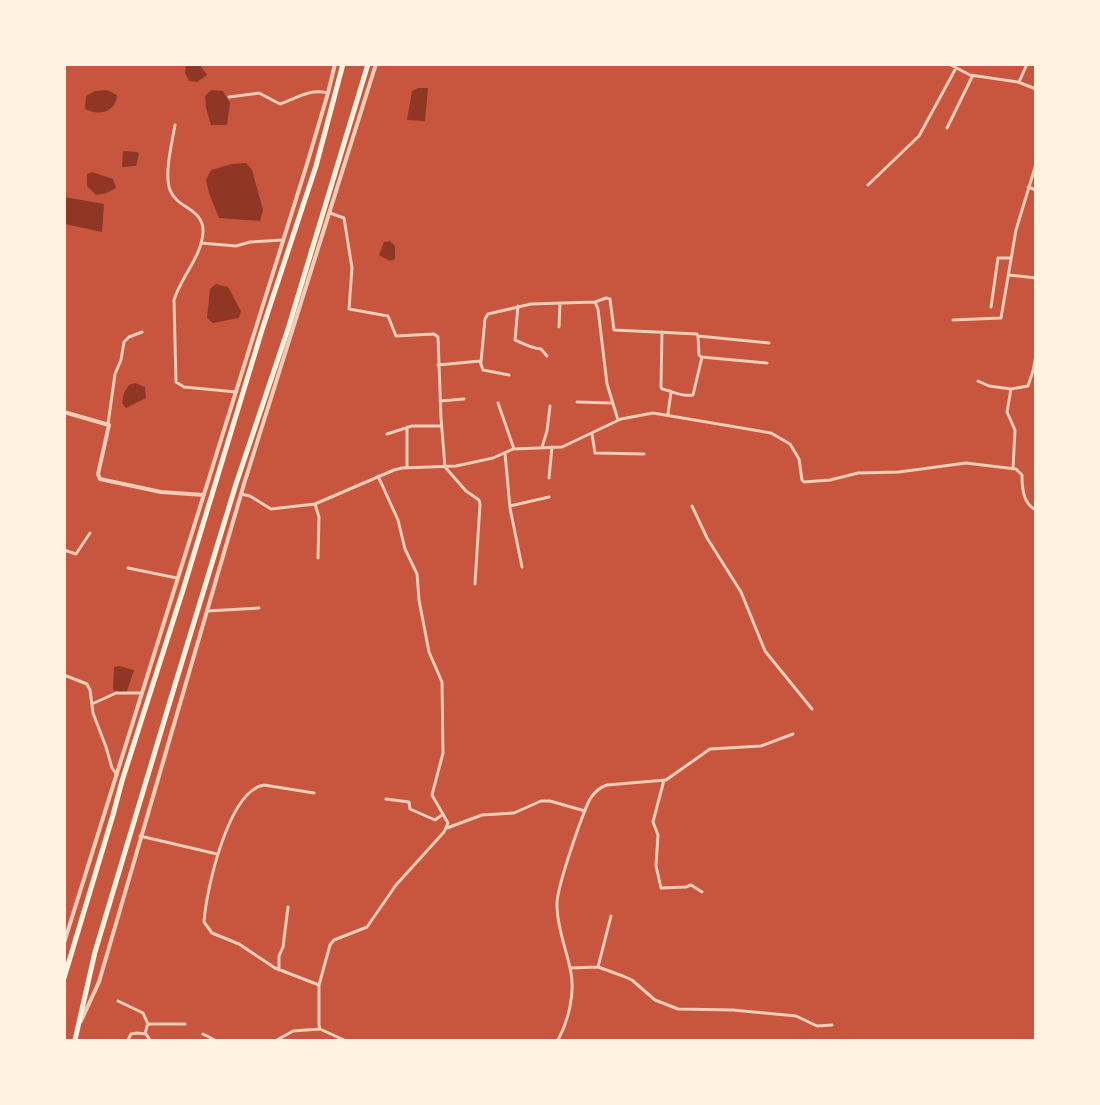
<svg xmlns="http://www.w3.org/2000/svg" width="1100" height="1105" viewBox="0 0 1100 1105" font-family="Ubuntu,sans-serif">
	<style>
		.water { fill: #8f3625 }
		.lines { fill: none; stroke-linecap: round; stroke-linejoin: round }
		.minor { stroke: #f1ccb7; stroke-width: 3 }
		.tertiary { stroke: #f1ccb7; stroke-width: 4 }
		.trunk { stroke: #fff3e0; stroke-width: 5 }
	</style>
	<rect width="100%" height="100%" fill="#c8553d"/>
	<path class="water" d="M 186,64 L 200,65 L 207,75 L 197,82 L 189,81 L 185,73 Z
		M 418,88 L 428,88 L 425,121 L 407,120 L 412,91 Z
		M 107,90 L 117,95 C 116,113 98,116 85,109 L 86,96 L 95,91 Z
		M 211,90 L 223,91 L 230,103 L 227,125 L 211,125 L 206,108 L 205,96 Z
		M 123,151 L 137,152 L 139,154 L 136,166 L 122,167 Z
		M 246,163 L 252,170 L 263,210 L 260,221 L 219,218 L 209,193 L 206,180 L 211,170 L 232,164 Z
		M 92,172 L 113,179 L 116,188 L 107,193 L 96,195 L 87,186 L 87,174 Z
		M 64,197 L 104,204 L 102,232 L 65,224 Z
		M 390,241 L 395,246 L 395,259 L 390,261 L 379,255 L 384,242 Z
		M 216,284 L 228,287 L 241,311 L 239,318 L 213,323 L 207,318 L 210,289 Z
		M 135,383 L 145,387 L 146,398 L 126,408 L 122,403 L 124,393 L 129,385 Z
		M 119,666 L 134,670 L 126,694 L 113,690 L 114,667 Z"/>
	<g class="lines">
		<path class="minor" d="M 949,64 L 970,75 L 1018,82 L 1036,89
			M 1019,82 L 1027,64
			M 229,97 L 259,93 L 280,104 C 297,98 310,88 328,93
			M 175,125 C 172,143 164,174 170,190 C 177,209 204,208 203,232 C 202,256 181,277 174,300 L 176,382 L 184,387 L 236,392
			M 947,128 L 972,77
			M 868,185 L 919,136 L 956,68
			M 1028,187 L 1036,190
			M 330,213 L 344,218 L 352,268 L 349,309 L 388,316 L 396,336 L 434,334 L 438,337 L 441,418 L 445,467 L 466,491 L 479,500 L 480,504 L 475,584
			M 201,243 L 236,246 L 250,242 L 283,240
			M 1008,275 L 1036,278
			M 595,302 L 606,298 L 610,299 L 614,330 L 697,334 L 698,336 L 699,355 L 701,357 L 767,363
			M 518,306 L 515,340 C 525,344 530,348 541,349 L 547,356
			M 991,307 L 998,258 L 1011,258
			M 953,320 L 1001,318 L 1016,230 L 1036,164
			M 559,327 L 560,303
			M 662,332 L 661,387 L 662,389 C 673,391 681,397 693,395 L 702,357
			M 698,336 L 769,343
			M 481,362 L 485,319 L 488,314 L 531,304 L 595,302 L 598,309 L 607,384 L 618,420
			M 438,365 L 480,361 L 483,370 L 509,375
			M 978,381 L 989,386 L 1011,389 L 1007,412 L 1015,430 L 1013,469
			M 1011,389 L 1028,386 L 1033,371 L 1036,355
			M 440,401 L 464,399
			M 577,402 L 611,403
			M 498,403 L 514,449
			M 668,414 L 671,392
			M 108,424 L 115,374 L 121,360 L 124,342 L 129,337 L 142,332
			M 407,427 L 407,467
			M 387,434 L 412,426 L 441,426
			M 592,434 L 595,453 L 644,454
			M 542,447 L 547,431 L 550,406
			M 505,453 L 510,508 L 522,567
			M 549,478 L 552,447
			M 241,494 L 250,496 L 271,509 L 315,504 L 394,470 L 402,468 L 456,466 L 493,458 L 513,449 L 562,447 L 621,419 L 653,413 L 771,433 L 790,444 L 799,459 L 802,480 L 804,482 L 830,480 L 858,473 L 899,472 L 966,463 L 1016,469 L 1022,475 C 1022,488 1023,504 1036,510
			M 315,504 L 319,517 L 318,558
			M 510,506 L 549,497
			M 692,506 L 707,538 L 741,592 L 765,651 L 812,709
			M 64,550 L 76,554 L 90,533
			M 128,568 L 177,578
			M 207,611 L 259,608
			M 64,675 L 87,684 L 90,690 L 93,713 L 106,747 L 112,768 L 117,775
			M 92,704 L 116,693 L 141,693
			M 664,780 L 653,822 L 658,835 L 656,866 L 661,888 L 686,887 L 691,885 L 702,892
			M 314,793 L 264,785 C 228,791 206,891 204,922 L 212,933 L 239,944 L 275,968 L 319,985
			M 386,799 L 409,802 L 410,809 L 435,820 L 443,814
			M 447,828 L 482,815 L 514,813 L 541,801 L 550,801 L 585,811
			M 140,836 L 217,854
			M 598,967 L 611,916
			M 570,968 L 598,967 L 623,976 L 632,980 L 655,1000 L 678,1009 L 733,1010 L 796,1016 L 817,1026 L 832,1025
			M 279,970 L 279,956 L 283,947 L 288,907
			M 118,1001 L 143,1013 L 148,1024
			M 145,1034 L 147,1026 L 149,1024 L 185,1024
			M 203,1034 L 215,1040
			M 128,1040 L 131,1034 L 137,1033 L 146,1034 L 150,1040
			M 277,1040 L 293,1031 L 320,1029
			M 344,1040 L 320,1029 L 319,1025 L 319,985 L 330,945 L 334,940 L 367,927 L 396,885 L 444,832 L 448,823 L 432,795 L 443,753 L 442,682 L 429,652 L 419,600 L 417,574 L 405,549 L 398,520 L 378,476
			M 558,1040 C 568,1022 575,994 571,973 C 567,950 557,929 557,905 C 556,889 582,815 590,799 C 594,793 600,787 607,785 L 666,780 L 710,749 L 761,746 L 793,734"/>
		<path class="tertiary" d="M 64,412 L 109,425 L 98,474 L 100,479 L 161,492 L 204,495
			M 64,943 L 307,164 L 328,93 L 335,64
			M 81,1021 L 99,982 L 244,484 L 376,64"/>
		<path class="trunk" d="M 64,978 L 113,815 L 122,781 L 183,590 L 262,330 L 316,166 L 343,64
			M 75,1040 L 95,952 L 171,698 L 236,484 L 288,329 L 368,64"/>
	</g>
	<rect width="1100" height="1105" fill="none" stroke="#fff3e0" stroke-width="132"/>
</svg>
